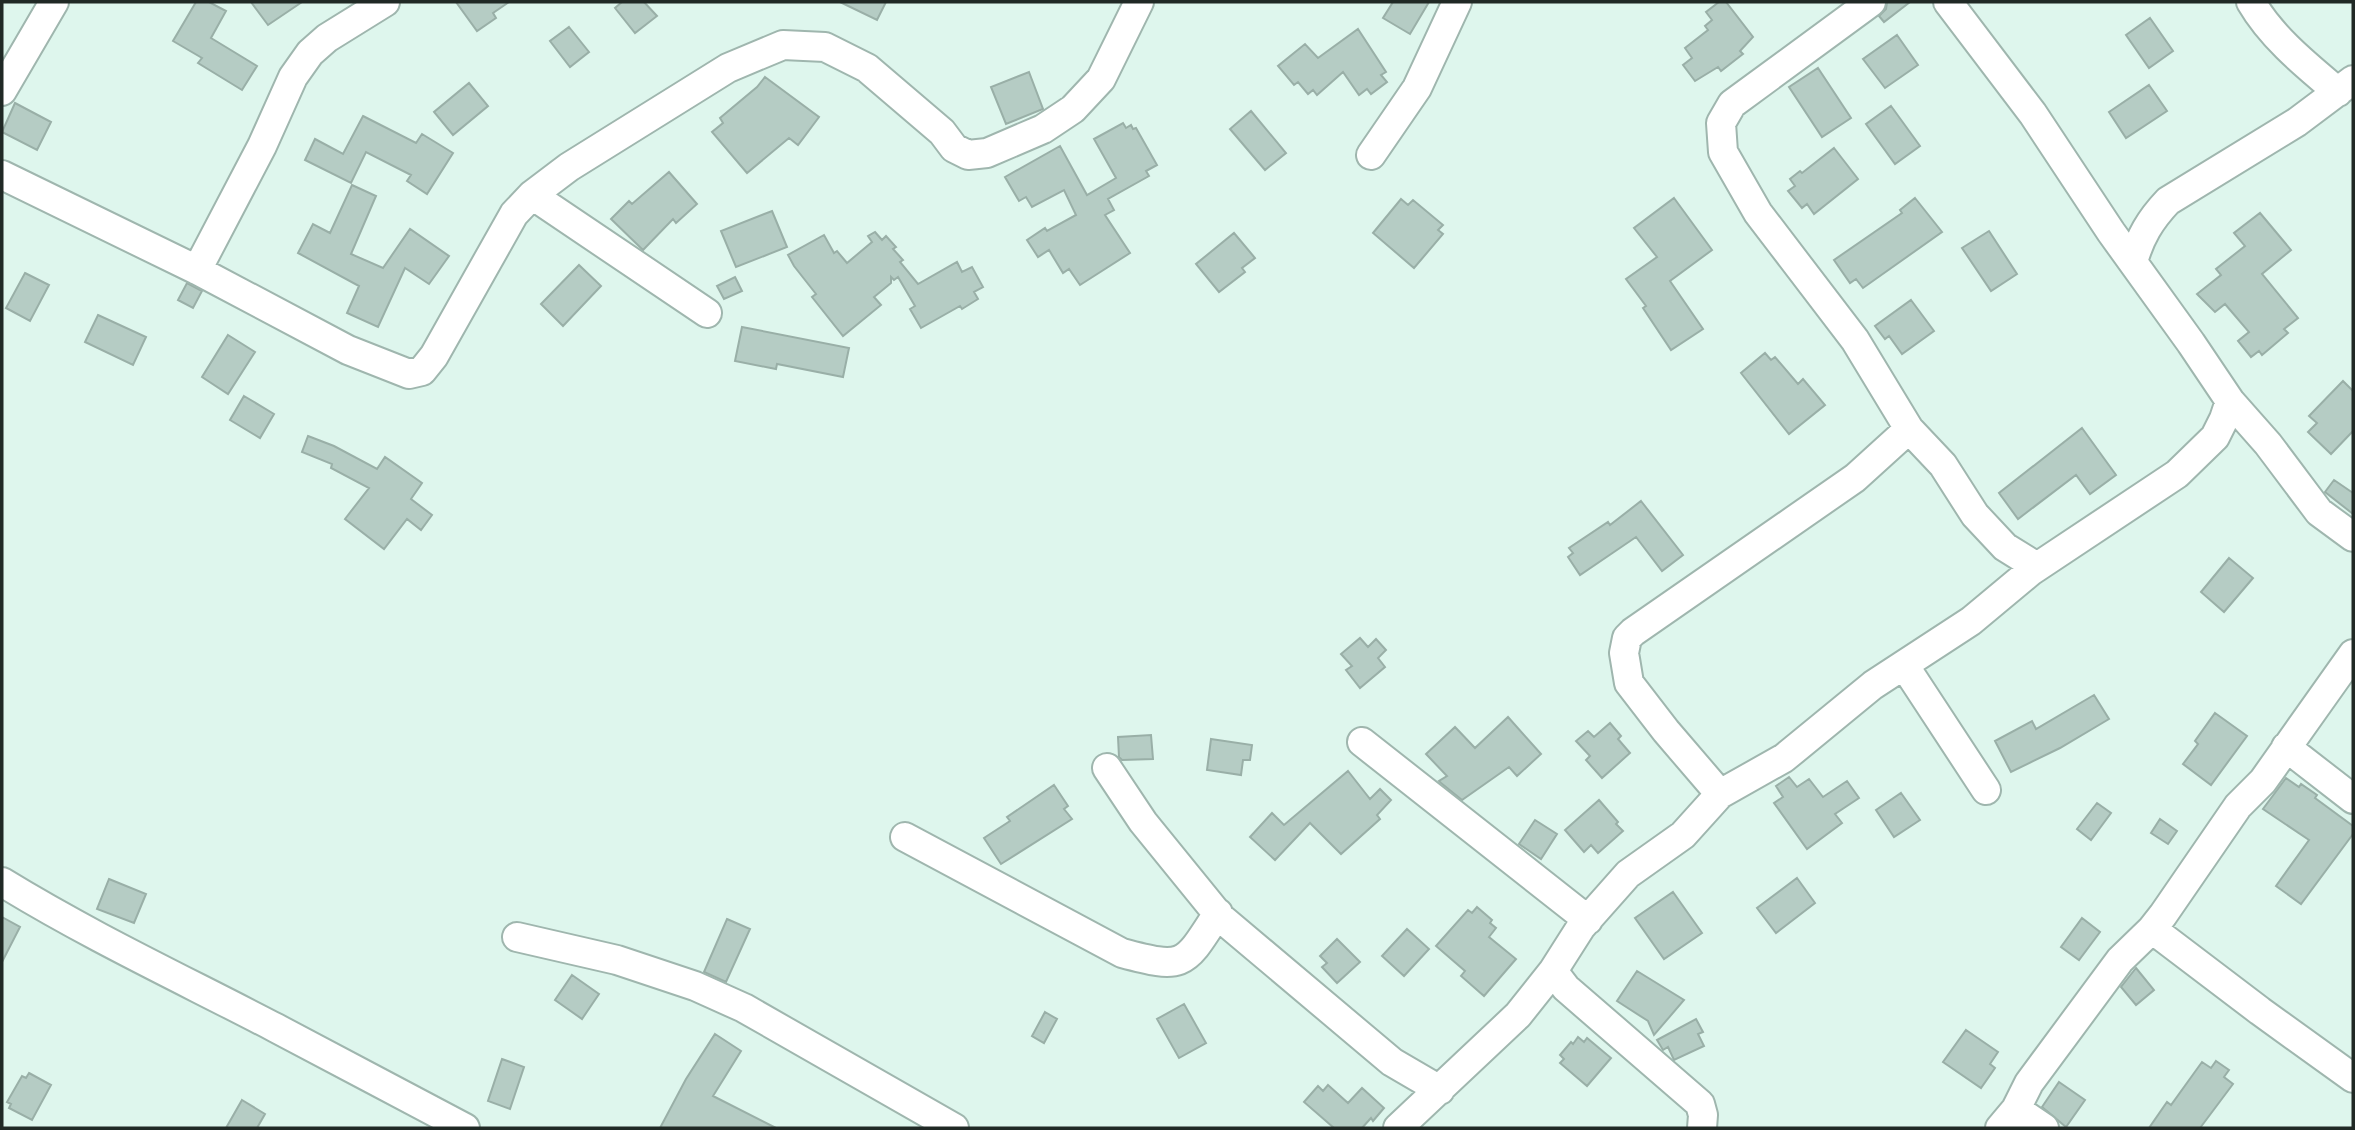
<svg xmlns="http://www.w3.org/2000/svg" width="2355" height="1130" viewBox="0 0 2355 1130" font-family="'Golos Text',sans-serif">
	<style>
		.building { fill: #b5ccc4; stroke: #99afa7; stroke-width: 2 }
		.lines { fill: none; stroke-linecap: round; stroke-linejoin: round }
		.minor-casing { stroke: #9fb6ae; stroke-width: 32 }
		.minor { stroke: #fff; stroke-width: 28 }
	</style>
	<rect width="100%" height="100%" fill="#def6ed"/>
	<path class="building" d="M 196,2 L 209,2 L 226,11 L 211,38 L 257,66 L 242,90 L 198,63 L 202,58 L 173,41 Z
		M 251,2 L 302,2 L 268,25 Z
		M 456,2 L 509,2 L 493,13 L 496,18 L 477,31 Z
		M 622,2 L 644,2 L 657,16 L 635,33 L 615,8 Z
		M 840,2 L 886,2 L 877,20 Z
		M 1393,2 L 1429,2 L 1410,34 L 1383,18 Z
		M 1719,2 L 1726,2 L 1753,37 L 1740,51 L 1743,54 L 1721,71 L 1718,67 L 1695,81 L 1683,65 L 1692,58 L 1685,48 L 1708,30 L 1705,26 L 1712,20 L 1706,12 Z
		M 1887,2 L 1910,2 L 1884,22 L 1879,16 L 1886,9 Z
		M 2150,18 L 2173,51 L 2149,68 L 2126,35 Z
		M 569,27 L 589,52 L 570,67 L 550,41 Z
		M 1358,29 L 1386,72 L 1381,75 L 1387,82 L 1371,94 L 1367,89 L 1359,95 L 1343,72 L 1317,95 L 1313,90 L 1308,94 L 1298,82 L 1294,85 L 1278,66 L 1305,44 L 1318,58 Z
		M 1897,35 L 1918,65 L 1885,88 L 1863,59 Z
		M 1818,68 L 1851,118 L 1822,137 L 1789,87 Z
		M 1029,72 L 1043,109 L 1006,124 L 991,87 Z
		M 765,77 L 819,117 L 798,145 L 789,138 L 747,173 L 712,132 L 723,123 L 720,118 L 757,87 Z
		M 469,83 L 488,106 L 453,135 L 434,112 Z
		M 2149,85 L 2167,111 L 2126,138 L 2109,112 Z
		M 15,103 L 51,122 L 37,150 L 2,132 Z
		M 1891,106 L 1920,146 L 1895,164 L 1866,124 Z
		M 1251,111 L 1286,153 L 1265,170 L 1230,129 Z
		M 363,116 L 416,143 L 422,134 L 453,153 L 427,194 L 407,181 L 411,175 L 366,152 L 351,183 L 305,160 L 315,139 L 343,154 Z
		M 1123,123 L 1126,128 L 1131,125 L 1133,129 L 1136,128 L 1157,165 L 1146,171 L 1149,176 L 1108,199 L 1114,210 L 1105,215 L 1130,253 L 1080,285 L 1069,269 L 1063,273 L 1049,250 L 1038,257 L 1027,240 L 1045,228 L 1047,231 L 1076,215 L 1064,190 L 1032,207 L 1026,197 L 1019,201 L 1005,177 L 1060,146 L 1087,195 L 1116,178 L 1094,139 Z
		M 1834,148 L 1858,179 L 1814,214 L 1807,204 L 1802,208 L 1788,191 L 1795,186 L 1790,179 L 1800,171 L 1802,173 Z
		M 669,172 L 697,204 L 676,223 L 673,219 L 643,250 L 611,219 L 629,201 L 632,204 Z
		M 352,185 L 376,196 L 351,254 L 383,268 L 410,229 L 449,256 L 429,284 L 405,268 L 378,327 L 347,313 L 359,286 L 298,253 L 313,224 L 330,233 Z
		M 1674,198 L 1712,250 L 1670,281 L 1703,329 L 1671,350 L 1643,308 L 1646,306 L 1626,279 L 1657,257 L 1634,228 Z
		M 1915,198 L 1942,232 L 1863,288 L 1856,279 L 1850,283 L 1834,260 L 1902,213 L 1900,210 Z
		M 1401,199 L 1408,205 L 1413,200 L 1443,225 L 1438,230 L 1443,234 L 1414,268 L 1373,233 Z
		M 772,211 L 787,247 L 736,267 L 721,231 Z
		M 2260,213 L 2291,250 L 2262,274 L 2298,318 L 2284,329 L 2288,333 L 2262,355 L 2259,351 L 2251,357 L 2238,341 L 2249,332 L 2225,304 L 2215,312 L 2197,294 L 2221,275 L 2216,269 L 2245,246 L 2234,233 Z
		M 1989,231 L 2017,274 L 1991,291 L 1962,248 Z
		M 875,232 L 882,240 L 886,236 L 896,247 L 893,249 L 903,260 L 900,262 L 918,284 L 957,262 L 962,272 L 972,267 L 983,287 L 974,292 L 978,299 L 962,309 L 960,306 L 921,328 L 910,309 L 915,306 L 898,277 L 894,280 L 891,277 L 891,283 L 874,297 L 881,305 L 843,336 L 812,297 L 816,294 L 794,266 L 788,255 L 824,235 L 834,253 L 837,251 L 847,263 L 872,242 L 868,236 Z
		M 1234,233 L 1255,258 L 1242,268 L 1245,272 L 1219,292 L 1196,264 Z
		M 579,265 L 601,286 L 563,326 L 541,304 Z
		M 25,273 L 49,285 L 30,321 L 6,308 Z
		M 735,277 L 742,291 L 724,299 L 717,286 Z
		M 187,283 L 202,291 L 193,308 L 178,300 Z
		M 1911,300 L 1934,331 L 1902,354 L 1889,336 L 1885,339 L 1875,326 Z
		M 98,315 L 146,337 L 133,365 L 85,342 Z
		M 742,327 L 849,348 L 843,377 L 777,364 L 776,369 L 735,361 Z
		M 228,335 L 255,352 L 228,394 L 202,377 Z
		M 1765,353 L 1771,360 L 1775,357 L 1798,384 L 1803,379 L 1825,405 L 1789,434 L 1741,373 Z
		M 2343,381 L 2353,391 L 2353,431 L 2331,454 L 2308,432 L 2317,423 L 2309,416 Z
		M 244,396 L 274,414 L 260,438 L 230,420 Z
		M 2082,428 L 2116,475 L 2090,494 L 2076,475 L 2018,519 L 1999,493 Z
		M 308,436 L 334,446 L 377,469 L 385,457 L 422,483 L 411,499 L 432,515 L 421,530 L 407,519 L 384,549 L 345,519 L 369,488 L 331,468 L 332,464 L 302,452 Z
		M 2334,480 L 2353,493 L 2353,514 L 2325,492 Z
		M 1641,501 L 1683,555 L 1662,571 L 1636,537 L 1580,575 L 1568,557 L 1573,553 L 1569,548 L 1608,522 L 1610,525 Z
		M 2229,558 L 2253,578 L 2224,612 L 2201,592 Z
		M 1360,638 L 1368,647 L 1376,639 L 1386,650 L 1378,658 L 1385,667 L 1360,688 L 1346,670 L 1352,666 L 1341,654 Z
		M 2094,695 L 2109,719 L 2060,748 L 2011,772 L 1995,741 L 2032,721 L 2036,729 Z
		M 2215,713 L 2247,736 L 2211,785 L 2183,764 L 2198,744 L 2195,741 Z
		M 1508,717 L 1541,754 L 1517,776 L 1509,767 L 1462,800 L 1441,783 L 1439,781 L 1447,776 L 1426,754 L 1455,727 L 1475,748 Z
		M 1610,723 L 1621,736 L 1618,739 L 1630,753 L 1602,778 L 1586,760 L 1590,756 L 1576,741 L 1588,731 L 1594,737 Z
		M 1151,735 L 1153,759 L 1122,760 L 1119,757 L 1118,737 Z
		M 1211,739 L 1252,745 L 1250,760 L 1243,760 L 1241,775 L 1207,770 Z
		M 1348,771 L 1370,799 L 1380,789 L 1391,800 L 1377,815 L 1380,819 L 1341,854 L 1310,823 L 1275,860 L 1250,837 L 1272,813 L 1284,825 Z
		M 1789,777 L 1797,787 L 1809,779 L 1823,797 L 1847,781 L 1859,798 L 1835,814 L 1842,823 L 1807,849 L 1774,803 L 1783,797 L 1776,786 Z
		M 2286,778 L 2299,787 L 2301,784 L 2317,795 L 2315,798 L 2353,826 L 2353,834 L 2301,904 L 2276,886 L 2309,840 L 2263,809 Z
		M 1054,785 L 1068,806 L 1064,809 L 1072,819 L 1001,864 L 984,838 L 1010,821 L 1007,817 Z
		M 1901,793 L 1920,820 L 1894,837 L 1876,810 Z
		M 1599,800 L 1618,822 L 1616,824 L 1623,831 L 1598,853 L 1591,845 L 1584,852 L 1565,830 Z
		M 2097,803 L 2111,813 L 2091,840 L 2077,829 Z
		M 2160,819 L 2177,831 L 2168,844 L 2151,833 Z
		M 1535,820 L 1557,834 L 1541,859 L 1519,844 Z
		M 1797,878 L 1815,903 L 1776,933 L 1757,908 Z
		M 109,879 L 146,894 L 134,923 L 97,909 Z
		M 1673,892 L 1702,933 L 1664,959 L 1635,918 Z
		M 1477,907 L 1492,920 L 1490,923 L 1496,928 L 1489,937 L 1516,959 L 1484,996 L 1461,976 L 1465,971 L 1436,946 L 1468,910 L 1472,913 Z
		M 2,917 L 20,927 L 2,962 Z
		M 2082,918 L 2100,932 L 2079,960 L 2061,947 Z
		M 727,919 L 750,929 L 726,982 L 704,972 Z
		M 1407,929 L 1429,949 L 1404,976 L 1382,956 Z
		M 1337,939 L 1360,962 L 1337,983 L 1322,967 L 1327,963 L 1320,956 Z
		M 2136,968 L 2154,990 L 2136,1005 L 2121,987 Z
		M 1637,971 L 1684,1000 L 1654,1035 L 1648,1021 L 1617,1001 Z
		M 572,975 L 599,994 L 582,1019 L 555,1000 Z
		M 1184,1004 L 1206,1043 L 1179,1058 L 1157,1019 Z
		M 1045,1012 L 1057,1019 L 1044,1043 L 1032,1036 Z
		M 1696,1019 L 1703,1032 L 1698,1034 L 1704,1046 L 1674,1060 L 1668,1047 L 1663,1050 L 1657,1040 Z
		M 1966,1030 L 1998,1052 L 1990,1064 L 1995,1068 L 1981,1088 L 1943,1062 Z
		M 715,1034 L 741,1051 L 713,1096 L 776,1128 L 660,1128 L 686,1079 Z
		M 1578,1037 L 1584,1042 L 1587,1038 L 1611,1058 L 1587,1086 L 1560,1063 L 1564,1059 L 1560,1055 L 1571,1042 L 1573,1044 Z
		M 502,1059 L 524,1067 L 510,1109 L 488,1101 Z
		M 2216,1061 L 2229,1070 L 2224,1077 L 2233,1084 L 2200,1128 L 2149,1128 L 2167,1102 L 2171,1105 L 2202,1062 L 2211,1068 Z
		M 29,1073 L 51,1085 L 32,1120 L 9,1108 L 11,1104 L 7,1102 L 22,1076 L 26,1078 Z
		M 2059,1082 L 2085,1100 L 2066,1127 L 2042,1107 Z
		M 1328,1085 L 1348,1103 L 1362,1088 L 1384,1108 L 1373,1121 L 1371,1118 L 1362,1128 L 1334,1128 L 1304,1102 L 1318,1086 L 1323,1091 Z
		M 242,1100 L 265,1114 L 257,1128 L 226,1128 Z"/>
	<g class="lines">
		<defs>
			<path id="minor" d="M 1871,2 L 1732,104 L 1721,123 L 1723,152 L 1758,213 L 1855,340 L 1909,429 L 1943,465 L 1975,515 L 2005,547 L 2037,567
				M 2251,2 C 2272,38 2306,65 2338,92
				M 2,91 L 54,2
				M 1371,155 L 1417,88 L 1457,2
				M 2,175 L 197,270 L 348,350 L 409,374 L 422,371 L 434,356 L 514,214 L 532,195 L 569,167 L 728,68 L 783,45 L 825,47 L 867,68 L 942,132 L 954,148 L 968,155 L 987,153 L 1043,129 L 1073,109 L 1101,79 L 1139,2
				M 532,195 L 707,313
				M 2133,262 C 2140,237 2150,220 2168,201 L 2297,122 L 2353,80
				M 197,270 L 262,146 L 293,77 L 310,53 L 327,38 L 385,2
				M 2230,401 L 2268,444 L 2319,512 L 2353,537
				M 1904,665 L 1986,790
				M 1362,742 L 1588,920
				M 2286,747 L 2353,799
				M 1107,768 L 1143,822 L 1221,918 L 1392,1062 L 1440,1090
				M 1720,794 L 1666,731 L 1629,683 L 1624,653 L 1627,638 L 1633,632 L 1855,478 L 1909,429
				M 905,837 L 1122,953 C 1185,970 1184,966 1218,913
				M 2,882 C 90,936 184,980 276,1028 C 339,1061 402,1095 465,1128
				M 2152,929 L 2260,1011 L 2353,1078
				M 517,937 L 617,960 L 695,986 L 744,1008 L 954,1128
				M 1553,971 L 1566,988 L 1700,1104 L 1703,1115 L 1702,1128
				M 2016,1109 L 2044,1128
				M 1398,1128 L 1518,1015 L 1553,971 L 1581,927 L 1628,874 L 1683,835 L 1720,794 L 1784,758 L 1873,685 L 1971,621 L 2031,571 L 2177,474 L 2215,437 L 2224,419 L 2230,401 L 2191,343 L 2111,232 L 2033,114 L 1948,2
				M 2000,1128 L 2016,1109 L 2029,1083 L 2120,960 L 2152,929 L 2163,915 L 2238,806 L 2263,781 L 2353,654"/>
		</defs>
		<use href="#minor" class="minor-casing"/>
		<use href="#minor" class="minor"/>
	</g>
	<rect width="2355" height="1130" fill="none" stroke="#202925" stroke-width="7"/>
</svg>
